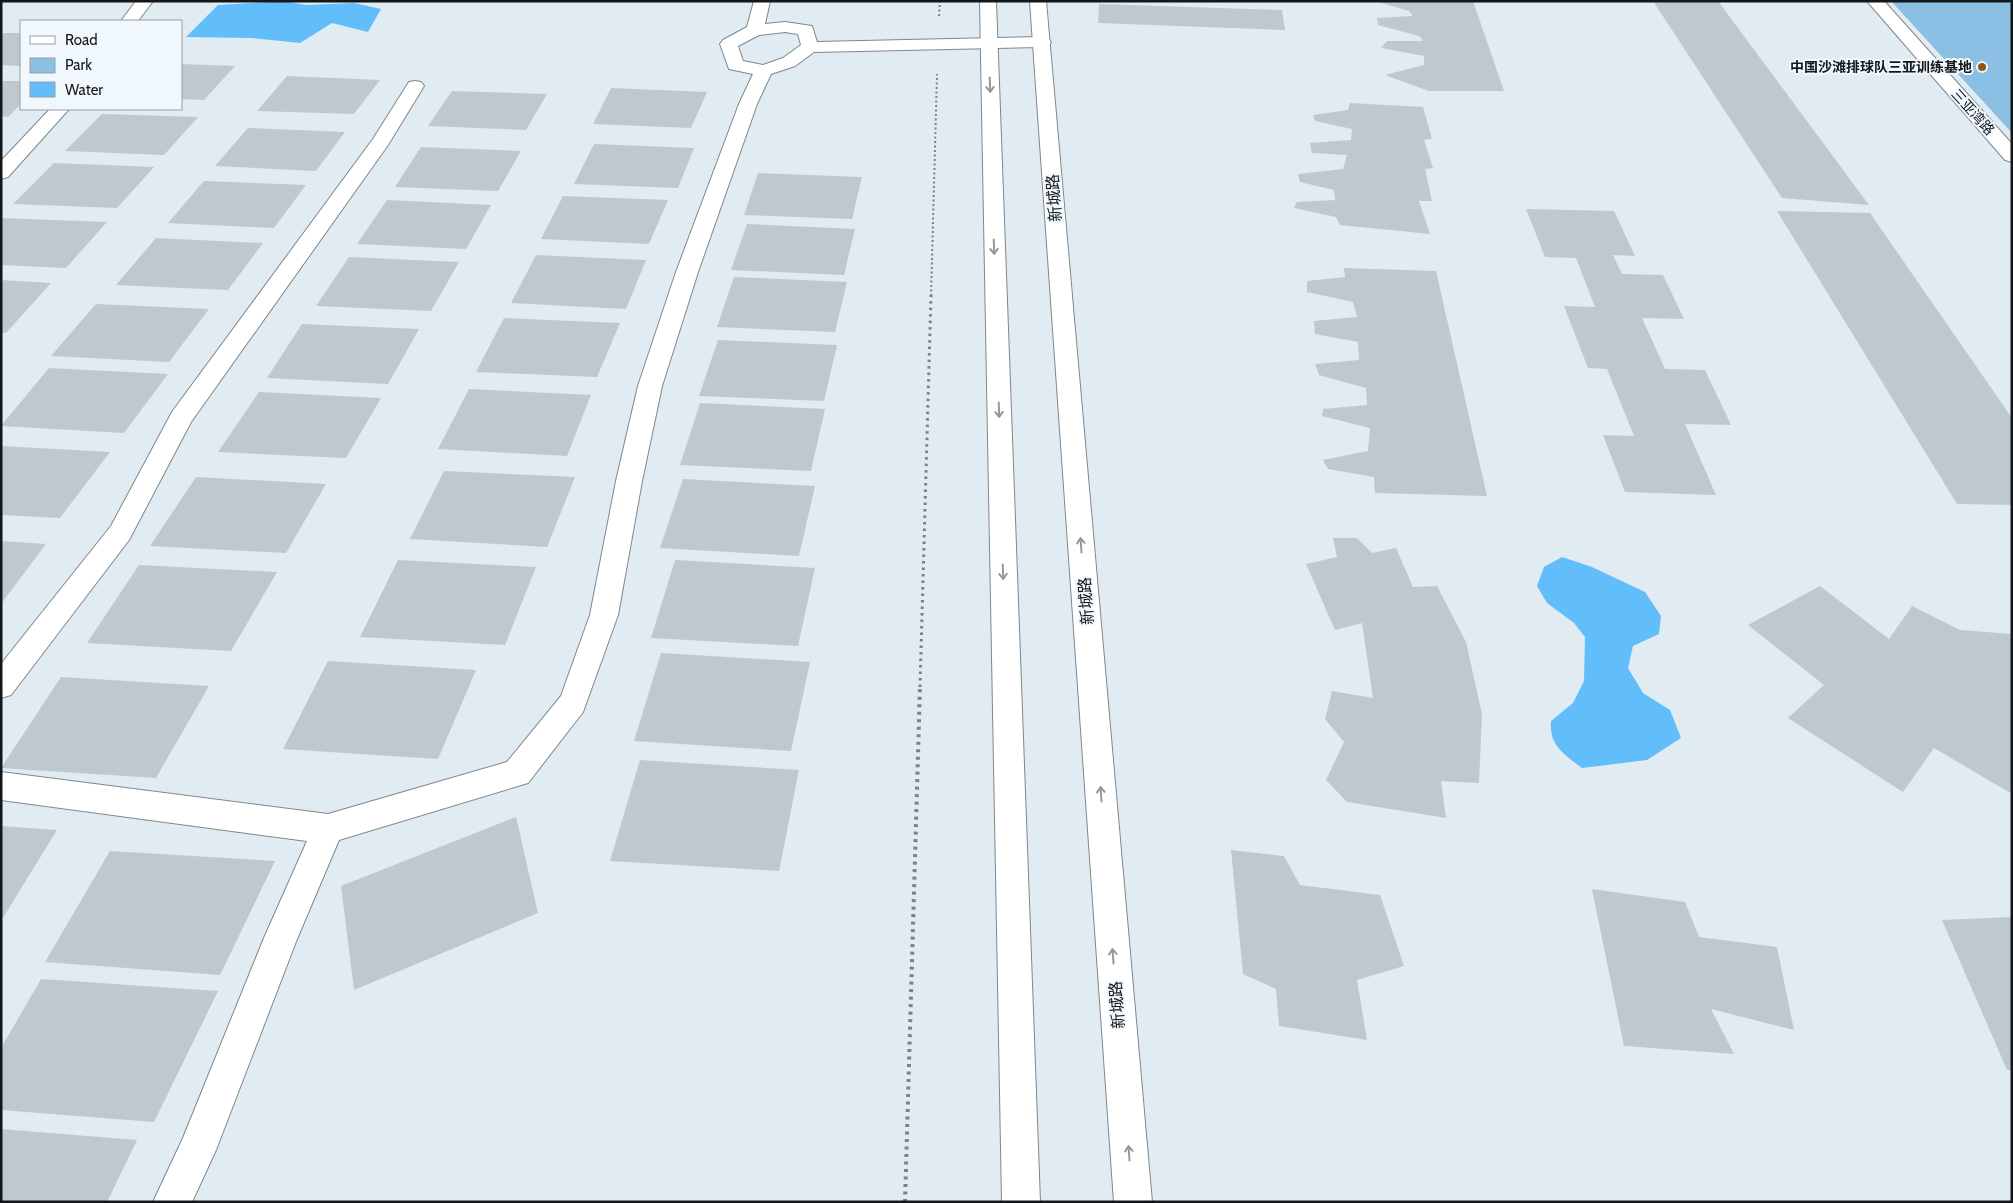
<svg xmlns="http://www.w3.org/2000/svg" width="2013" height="1203" viewBox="0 0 2013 1203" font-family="Cabin,'Noto Sans SC',sans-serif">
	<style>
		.green { fill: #8bbfe4 }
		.water { fill: #61befb }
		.building { fill: #bfc8cf }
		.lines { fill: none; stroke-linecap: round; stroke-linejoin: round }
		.minor-casing { stroke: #7f878e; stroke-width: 2 }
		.major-casing { stroke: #7f878e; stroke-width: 2 }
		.path-far2 { stroke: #7b8186; stroke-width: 2; stroke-dasharray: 2 2.5; stroke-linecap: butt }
		.path-far1 { stroke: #7b8186; stroke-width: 3; stroke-dasharray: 2.5 4; stroke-linecap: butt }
		.path { stroke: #7b8186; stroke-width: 4; stroke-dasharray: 3 4.5; stroke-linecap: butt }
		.minor { fill: #fff; fill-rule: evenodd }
		.major { fill: #fff; fill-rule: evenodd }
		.oneway { stroke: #959798 }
		.poi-dot { fill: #915416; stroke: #f0f8fe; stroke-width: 2 }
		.labels { text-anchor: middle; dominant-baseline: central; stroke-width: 4; stroke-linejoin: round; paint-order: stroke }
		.far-poi-label { font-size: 14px; font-weight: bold; fill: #14171a; stroke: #f0f8fe; text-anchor: end }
		.far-street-label { font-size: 14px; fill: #14171a; stroke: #f0f8fe }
		.street-label { font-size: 16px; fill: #14171a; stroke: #f0f8fe }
	</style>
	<rect width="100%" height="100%" fill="#e1ebf2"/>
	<path class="green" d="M 1891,1 L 2012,1 L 2012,133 Z"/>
	<path class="water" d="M 284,1 L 306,5 L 354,3 L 381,9 L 368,32 L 332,23 L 300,43 L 252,38 L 186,37 L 218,5 Z
		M 1562,557 L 1592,567 L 1645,592 L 1661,616 L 1659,634 L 1633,646 L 1628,668 L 1643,693 L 1670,710 L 1681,738 L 1647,760 L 1582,768 C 1564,754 1549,746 1551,721 L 1573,703 L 1584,681 L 1585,637 L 1574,623 L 1547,603 L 1537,586 L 1544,567 Z"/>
	<path class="building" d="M 1375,1 L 1473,1 L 1504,91 L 1429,91 L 1385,75 L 1424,65 L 1424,56 L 1381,48 L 1387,41 L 1423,41 L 1419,36 L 1378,25 L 1377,18 L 1413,16 L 1409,11 Z
		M 1653,1 L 1718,1 L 1869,205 L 1782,198 Z
		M 1099,4 L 1282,10 L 1285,30 L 1098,23 Z
		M 4,33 L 21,33 L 21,66 L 1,65 L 1,35 Z
		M 181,64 L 235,66 L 204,100 L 181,99 Z
		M 287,76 L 380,80 L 354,114 L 257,111 Z
		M 1,81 L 21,81 L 21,104 L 8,117 L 1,116 Z
		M 611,88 L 707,92 L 691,128 L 593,124 Z
		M 452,91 L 547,94 L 526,130 L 428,126 Z
		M 1350,103 L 1423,107 L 1432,139 L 1424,140 L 1433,168 L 1425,169 L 1432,201 L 1419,201 L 1430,234 L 1340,225 L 1336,217 L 1294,208 L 1297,202 L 1335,200 L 1334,190 L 1300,182 L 1298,174 L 1343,169 L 1347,155 L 1312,153 L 1310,143 L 1351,140 L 1352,129 L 1315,121 L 1313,115 L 1348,110 Z
		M 102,114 L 198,117 L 164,155 L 65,151 Z
		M 248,128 L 345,132 L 316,171 L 215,166 Z
		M 594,144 L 694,148 L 678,188 L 574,184 Z
		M 421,147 L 521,151 L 498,191 L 395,187 Z
		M 54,163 L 154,167 L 117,208 L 13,204 Z
		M 758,173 L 862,177 L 852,219 L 744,215 Z
		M 204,181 L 306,185 L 274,228 L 168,223 Z
		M 563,196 L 668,200 L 649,244 L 541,239 Z
		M 387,200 L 491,205 L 466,249 L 357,244 Z
		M 1526,209 L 1614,211 L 1635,256 L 1613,255 L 1622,274 L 1663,275 L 1684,319 L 1642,318 L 1665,369 L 1705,370 L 1731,425 L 1685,424 L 1716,495 L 1625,492 L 1603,435 L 1634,436 L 1607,369 L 1588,368 L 1564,306 L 1595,307 L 1576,258 L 1545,257 Z
		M 1777,211 L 1870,213 L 2012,418 L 2012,505 L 1957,504 Z
		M 1,218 L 107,222 L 66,268 L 1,265 Z
		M 747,224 L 855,229 L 844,275 L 731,270 Z
		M 156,238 L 263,243 L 228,290 L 116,285 Z
		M 536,255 L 646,260 L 626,309 L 511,303 Z
		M 349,257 L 459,262 L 431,311 L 316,306 Z
		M 1344,268 L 1436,271 L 1487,496 L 1375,493 L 1374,477 L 1328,469 L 1323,460 L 1368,451 L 1370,428 L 1322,416 L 1323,409 L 1367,405 L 1366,388 L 1319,375 L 1315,364 L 1359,360 L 1358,342 L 1315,334 L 1314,321 L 1357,317 L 1353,302 L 1307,292 L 1307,281 L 1345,277 Z
		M 734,277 L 847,282 L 835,332 L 717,327 Z
		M 1,280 L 51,283 L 6,333 L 1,333 Z
		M 96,304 L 209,309 L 169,362 L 51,356 Z
		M 504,318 L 620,323 L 597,377 L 476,372 Z
		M 302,324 L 419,329 L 388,384 L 267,378 Z
		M 718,340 L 837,345 L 824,401 L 699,396 Z
		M 49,368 L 168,374 L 124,433 L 1,426 Z
		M 469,389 L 591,395 L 567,456 L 438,449 Z
		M 259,392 L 381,398 L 346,458 L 218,452 Z
		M 700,403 L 825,409 L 811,471 L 680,465 Z
		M 1,446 L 110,452 L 60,518 L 1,515 Z
		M 444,471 L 575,477 L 547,547 L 410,539 Z
		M 196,477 L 326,484 L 286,553 L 150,546 Z
		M 683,479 L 815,486 L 799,556 L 660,548 Z
		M 1333,538 L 1357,538 L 1372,553 L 1396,548 L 1413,587 L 1437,586 L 1466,642 L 1482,714 L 1479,783 L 1441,781 L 1446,818 L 1347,802 L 1326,780 L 1344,742 L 1325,719 L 1332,691 L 1373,698 L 1362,623 L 1335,630 L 1306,564 L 1337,557 Z
		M 1,541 L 46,544 L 1,604 Z
		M 398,560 L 536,567 L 505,645 L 360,637 Z
		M 675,560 L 815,568 L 798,646 L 651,638 Z
		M 139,565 L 277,572 L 231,651 L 87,643 Z
		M 1820,586 L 1889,639 L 1912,606 L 1960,630 L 2012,634 L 2012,794 L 1934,748 L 1903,792 L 1788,718 L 1824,685 L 1748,625 Z
		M 661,653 L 810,662 L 791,751 L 634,741 Z
		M 328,661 L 476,670 L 438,759 L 283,749 Z
		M 61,677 L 209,686 L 156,778 L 1,768 Z
		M 640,760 L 799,770 L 779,871 L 610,861 Z
		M 516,817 L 538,913 L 354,990 L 341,886 Z
		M 1,826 L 57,830 L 1,921 Z
		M 1231,850 L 1284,856 L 1300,885 L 1380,895 L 1404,966 L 1357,980 L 1367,1040 L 1279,1026 L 1276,989 L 1243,974 Z
		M 110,851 L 275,861 L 220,975 L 45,962 Z
		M 1592,889 L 1685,902 L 1699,937 L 1777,947 L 1794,1030 L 1711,1009 L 1734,1054 L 1624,1046 Z
		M 2012,917 L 2012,1070 L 2007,1070 L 1942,920 Z
		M 41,979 L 218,991 L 154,1122 L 1,1110 L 1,1048 Z
		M 1,1129 L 137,1140 L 107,1202 L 1,1202 Z"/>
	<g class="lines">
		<defs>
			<path id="minor" d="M 136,1 L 153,1 L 138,21 L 121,21 Z
				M 754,1 L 770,1 L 765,24 L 785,22 L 812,26 L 817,42 L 1042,37 L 1048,38 L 1051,42 L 1048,46 L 1042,47 L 814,52 L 795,66 L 771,74 L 757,104 L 698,272 L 662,386 L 642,481 L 618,615 L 583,712 L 528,783 L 339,840 L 297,939 L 216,1150 L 192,1202 L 153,1202 L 183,1138 L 264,938 L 307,841 L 1,800 L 1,772 L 328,814 L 507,762 L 561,696 L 590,615 L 616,481 L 638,386 L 676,272 L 739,104 L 753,74 L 729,69 L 720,44 L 723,40 L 747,27 ZM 785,32 L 798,34 L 801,45 L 783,58 L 763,65 L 743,61 L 738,46 L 759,35 Z
				M 415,81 L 421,82 L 424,86 L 388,145 L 191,422 L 129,540 L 11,695 L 1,698 L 1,664 L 111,526 L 172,412 L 373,139 L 409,82 Z
				M 50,109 L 69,109 L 8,177 L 1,179 L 1,161 Z"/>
			<path id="major" d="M 980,1 L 996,1 L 1040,1202 L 1002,1202 Z
				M 1030,1 L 1046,1 L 1152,1202 L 1114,1202 Z
				M 1867,1 L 1884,1 L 2012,144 L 2012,162 L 2005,160 Z"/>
		</defs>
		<use href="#minor" class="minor-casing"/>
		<use href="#major" class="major-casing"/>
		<path class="path-far2" d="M 939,16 L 940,1
			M 931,296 L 937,74"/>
		<path class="path-far1" d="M 920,687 L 931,295"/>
		<path class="path" d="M 905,1202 L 920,686"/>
		<use href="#minor" class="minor"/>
		<use href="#major" class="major"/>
	</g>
	<defs><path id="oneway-shaft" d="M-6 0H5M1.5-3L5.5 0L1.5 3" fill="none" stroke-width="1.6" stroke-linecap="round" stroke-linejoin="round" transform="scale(1.25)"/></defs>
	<g class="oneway">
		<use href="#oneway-shaft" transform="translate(990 85) rotate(88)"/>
		<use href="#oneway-shaft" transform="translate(994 247) rotate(88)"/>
		<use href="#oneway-shaft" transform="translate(999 410) rotate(88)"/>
		<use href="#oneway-shaft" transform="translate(1081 545) rotate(-94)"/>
		<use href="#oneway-shaft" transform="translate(1003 572) rotate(88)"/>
		<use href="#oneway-shaft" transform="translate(1101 794) rotate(-94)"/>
		<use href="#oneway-shaft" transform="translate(1113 956) rotate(-94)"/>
		<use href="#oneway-shaft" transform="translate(1129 1153) rotate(-94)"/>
	</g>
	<circle class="poi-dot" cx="1982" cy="67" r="5"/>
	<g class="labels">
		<g class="far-poi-label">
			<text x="1972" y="67">中国沙滩排球队三亚训练基地</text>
		</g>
		<g class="far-street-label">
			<text transform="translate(1973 112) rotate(48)">三亚湾路</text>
		</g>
		<g class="street-label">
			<text transform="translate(1054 198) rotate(-94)">新城路</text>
			<text transform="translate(1086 601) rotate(-94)">新城路</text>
			<text transform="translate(1117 1005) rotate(-94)">新城路</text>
		</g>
	</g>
	<rect width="2013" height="1203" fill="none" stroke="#14171a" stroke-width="5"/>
	<rect x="20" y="20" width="162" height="90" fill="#f0f8fe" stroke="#989ea3"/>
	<rect x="30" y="36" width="25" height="8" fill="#ffffff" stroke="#989ea3"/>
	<text x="65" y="45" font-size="15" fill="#14171a">Road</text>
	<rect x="30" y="58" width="25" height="15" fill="#8bbfe4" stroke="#989ea3"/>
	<text x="65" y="70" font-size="15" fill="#14171a">Park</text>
	<rect x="30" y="82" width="25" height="15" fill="#61befb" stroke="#989ea3"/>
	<text x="65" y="95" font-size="15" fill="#14171a">Water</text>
</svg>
